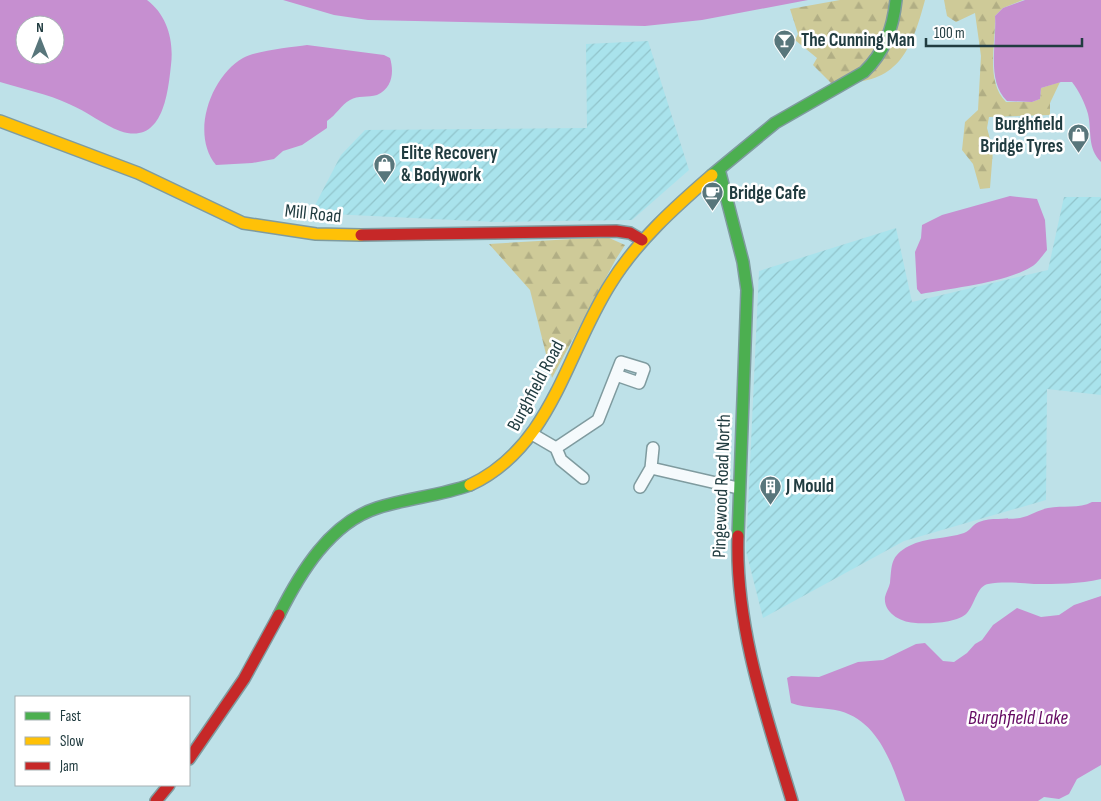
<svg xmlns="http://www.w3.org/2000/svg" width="1101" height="801" viewBox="0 0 1101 801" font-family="'Sofia Sans Condensed',sans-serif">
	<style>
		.industrial { fill: url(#industrial-furrows) }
		.forest { fill: url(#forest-firs) }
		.water { fill: #c68fd0; fill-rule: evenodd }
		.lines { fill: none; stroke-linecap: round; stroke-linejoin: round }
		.street-casing { stroke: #7f9b9f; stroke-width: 14 }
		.fast-casing { stroke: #7f9b9f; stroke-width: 14 }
		.slow-casing { stroke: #7f9b9f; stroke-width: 14 }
		.jam-casing { stroke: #7f9b9f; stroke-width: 14 }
		.street { stroke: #f5fafc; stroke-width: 11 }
		.fast { stroke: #4caf50; stroke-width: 11 }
		.slow { stroke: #ffc107; stroke-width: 11 }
		.jam { stroke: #c62828; stroke-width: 11 }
		.labels { text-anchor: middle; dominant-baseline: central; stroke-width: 5; stroke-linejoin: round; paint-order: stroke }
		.poi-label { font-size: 19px; font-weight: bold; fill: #213c40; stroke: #fff; text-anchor: start }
		.street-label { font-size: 19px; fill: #213c40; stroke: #fff }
		.water-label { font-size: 20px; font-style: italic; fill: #650b63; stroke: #fff }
	</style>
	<defs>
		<pattern id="industrial-furrows" width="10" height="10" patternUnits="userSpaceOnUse" patternTransform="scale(1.25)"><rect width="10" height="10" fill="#a9e3ec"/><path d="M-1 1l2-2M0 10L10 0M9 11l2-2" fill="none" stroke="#91c4cb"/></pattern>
		<pattern id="forest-firs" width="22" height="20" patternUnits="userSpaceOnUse" patternTransform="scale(1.25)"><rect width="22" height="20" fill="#ceca98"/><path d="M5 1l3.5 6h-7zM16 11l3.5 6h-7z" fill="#b1ae84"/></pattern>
	</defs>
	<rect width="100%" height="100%" fill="#bee1e8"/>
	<path class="industrial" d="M 648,41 L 689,170 L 632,220 L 495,222 L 311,213 L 341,155 L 365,130 L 587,128 L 586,44 Z
		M 1064,197 L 1101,197 L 1101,395 L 1047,389 L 1046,500 L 904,541 L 763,618 L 746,551 L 759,271 L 896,228 L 912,302 L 1048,270 Z"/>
	<path class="forest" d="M 840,0 L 925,0 C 910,56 896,86 831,83 L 813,65 L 817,58 L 795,40 L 798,34 L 790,9 Z
		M 944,0 L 1023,0 L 1003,8 L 995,16 C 996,43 985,81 1006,102 L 1032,102 L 1040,99 L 1041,88 L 1060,82 L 1050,103 L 1050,115 L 989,117 L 987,128 L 993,150 L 990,188 L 980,189 L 973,164 L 962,150 L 965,122 L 978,110 L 981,56 L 975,13 L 956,22 L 947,16 Z
		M 607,237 L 625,245 L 616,259 L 552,378 L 530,290 L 489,244 Z"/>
	<path class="water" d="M 0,0 L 147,0 C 167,15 174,40 171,65 C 168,93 163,146 120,131 C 104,125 86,111 69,104 C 48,94 23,89 0,82 ZM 25,25 L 55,25 L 55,55 L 25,55 Z
		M 283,0 L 808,0 L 702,20 L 645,26 L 368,20 L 334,15 Z
		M 1025,0 L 1101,0 L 1101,162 C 1087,148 1092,131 1088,114 C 1085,103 1079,91 1072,82 L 1061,82 L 1041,88 L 1040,99 L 1032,102 L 1007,101 C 986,81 997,43 995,16 L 1003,8 Z
		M 307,45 L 384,55 L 390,58 C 394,71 393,88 377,95 C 368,98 358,95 350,100 C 341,105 336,115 327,121 L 327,128 L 302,145 L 283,151 L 274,159 L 252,163 L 216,165 C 190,134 211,76 243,58 C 255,51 292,47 307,45 Z
		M 1010,196 L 1037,199 L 1045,220 L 1047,250 C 1042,256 1037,264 1031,267 C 1004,283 951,288 921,294 L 917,289 L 915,252 L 921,238 L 922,225 L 942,215 Z
		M 1092,502 L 1101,502 L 1101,579 C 1079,584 1057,584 1034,584 C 1018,583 1004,581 988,584 C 977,586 975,604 967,613 C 958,623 929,624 916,623 C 903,623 883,614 885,597 C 886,592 889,588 890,583 C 892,565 890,556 909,546 C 927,537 946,539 964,533 C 970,531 973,524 979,522 C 992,517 1006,520 1020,518 C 1030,516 1038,510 1048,508 C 1063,505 1079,509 1092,502 Z
		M 1101,596 L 1101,765 L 1077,779 L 1069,794 L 1059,799 L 1044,797 L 1038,801 L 905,801 C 893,767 880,722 840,711 C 824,707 808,709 791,703 L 787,678 L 791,676 L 819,677 L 858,662 L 883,660 L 916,644 L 925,643 L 943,661 L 954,662 L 967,653 L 975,644 L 982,640 L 993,625 L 1017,608 L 1041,617 L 1059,615 L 1074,605 Z"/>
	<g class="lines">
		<defs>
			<path id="street" d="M 532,434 L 556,448 L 561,460 L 583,478
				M 556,448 L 598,420 L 621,362 L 644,369 L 639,383 L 616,375
				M 653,448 L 651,468 L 738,488
				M 640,487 L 651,468"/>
			<path id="fast" d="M 719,169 L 743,262 L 747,290 L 738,536
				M 712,175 L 775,123 L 864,72 C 885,52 893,28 896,0
				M 279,615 C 300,573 330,523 377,508 C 408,498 439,496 470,485"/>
			<path id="slow" d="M 0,121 L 138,173 L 243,223 L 316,234 L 361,235
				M 470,485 C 552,447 566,353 611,283 C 637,241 675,207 712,175"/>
			<path id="jam" d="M 361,235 L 616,231 L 630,233 L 642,240
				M 738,536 C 735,627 766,715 792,801
				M 189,759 L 244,679 L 279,615
				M 156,801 L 169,785"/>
		</defs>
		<use href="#street" class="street-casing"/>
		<use href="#fast" class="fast-casing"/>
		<use href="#slow" class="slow-casing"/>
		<use href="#jam" class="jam-casing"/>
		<use href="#street" class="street"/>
		<use href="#fast" class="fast"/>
		<use href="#slow" class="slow"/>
		<use href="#jam" class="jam"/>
	</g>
	<defs>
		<symbol id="bar-pin" viewBox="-11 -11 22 30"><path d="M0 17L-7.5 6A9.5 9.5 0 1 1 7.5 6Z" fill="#58767b" stroke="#fff"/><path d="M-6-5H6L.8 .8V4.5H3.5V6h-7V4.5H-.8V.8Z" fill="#fff"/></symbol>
		<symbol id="shop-pin" viewBox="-11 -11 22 30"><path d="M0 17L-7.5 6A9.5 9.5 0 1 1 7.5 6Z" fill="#58767b" stroke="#fff"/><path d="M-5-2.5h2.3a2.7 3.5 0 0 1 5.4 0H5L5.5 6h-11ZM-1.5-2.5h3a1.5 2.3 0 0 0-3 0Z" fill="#fff"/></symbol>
		<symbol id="cafe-pin" viewBox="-11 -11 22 30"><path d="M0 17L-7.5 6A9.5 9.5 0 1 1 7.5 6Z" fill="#58767b" stroke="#fff"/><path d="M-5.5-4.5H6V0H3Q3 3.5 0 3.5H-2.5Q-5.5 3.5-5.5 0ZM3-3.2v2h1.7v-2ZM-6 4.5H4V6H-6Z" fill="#fff"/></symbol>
		<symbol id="building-pin" viewBox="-11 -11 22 30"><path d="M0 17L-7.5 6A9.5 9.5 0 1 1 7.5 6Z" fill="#58767b" stroke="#fff"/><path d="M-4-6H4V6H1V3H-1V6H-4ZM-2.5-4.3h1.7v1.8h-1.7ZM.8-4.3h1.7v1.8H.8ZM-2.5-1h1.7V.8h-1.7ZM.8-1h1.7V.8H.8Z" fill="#fff"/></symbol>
	</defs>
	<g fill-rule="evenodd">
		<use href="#bar-pin" x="772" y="28" width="25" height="34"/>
		<use href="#shop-pin" x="1066" y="122" width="25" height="34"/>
		<use href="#shop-pin" x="372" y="152" width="25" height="34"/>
		<use href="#cafe-pin" x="700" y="180" width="25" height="34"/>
		<use href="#building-pin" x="758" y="474" width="25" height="34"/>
	</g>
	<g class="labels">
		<g class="poi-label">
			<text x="801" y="40">The Cunning Man</text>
			<text x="1063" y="124" text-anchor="end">Burghfield<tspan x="1063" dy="22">Bridge Tyres</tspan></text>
			<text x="401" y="153">Elite Recovery<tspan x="401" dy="22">&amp; Bodywork</tspan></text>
			<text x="729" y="193">Bridge Cafe</text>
			<text x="786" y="486">J Mould</text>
		</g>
		<g class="street-label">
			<text transform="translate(313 214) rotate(6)">Mill Road</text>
			<text transform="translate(536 386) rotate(-62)">Burghfield Road</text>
			<text transform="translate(722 486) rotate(-88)">Pingewood Road North</text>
		</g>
		<g class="water-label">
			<text x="1018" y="718">Burghfield Lake</text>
		</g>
	</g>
	<rect x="15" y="696" width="175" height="90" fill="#ffffff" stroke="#a6b1b3"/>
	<rect x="25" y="712" width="25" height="8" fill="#4caf50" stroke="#a6b1b3"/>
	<text x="60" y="721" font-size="15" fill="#213c40">Fast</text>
	<rect x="25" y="737" width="25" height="8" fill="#ffc107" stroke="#a6b1b3"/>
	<text x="60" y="746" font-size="15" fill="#213c40">Slow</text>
	<rect x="25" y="762" width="25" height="8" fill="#c62828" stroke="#a6b1b3"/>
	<text x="60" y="771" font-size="15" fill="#213c40">Jam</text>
	<g transform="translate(40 40)"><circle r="24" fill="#ffffff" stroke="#a6b1b3"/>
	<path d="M0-4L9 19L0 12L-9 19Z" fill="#58767b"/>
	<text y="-8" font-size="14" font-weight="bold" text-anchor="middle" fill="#213c40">N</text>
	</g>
	<path d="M926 38v8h156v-8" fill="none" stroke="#213c40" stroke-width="2.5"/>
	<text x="934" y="38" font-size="15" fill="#213c40" stroke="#ffffff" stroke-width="4" paint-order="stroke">100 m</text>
</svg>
